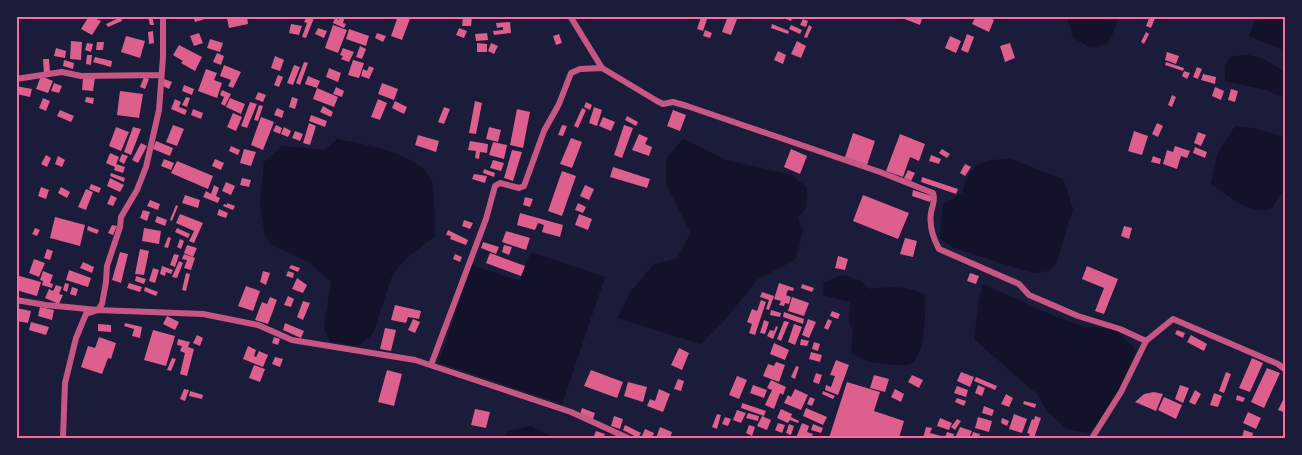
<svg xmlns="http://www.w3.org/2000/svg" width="1302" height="455" viewBox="0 0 1302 455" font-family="'Sofia Sans Condensed',sans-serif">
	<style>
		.water { fill: #12122b }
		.building { fill: #dd5f8e }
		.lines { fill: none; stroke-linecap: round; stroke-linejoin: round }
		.minor { stroke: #c65784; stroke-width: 6 }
		.neatline { fill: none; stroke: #ff6b9d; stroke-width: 2 }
	</style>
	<rect width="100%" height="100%" fill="#1b1b3a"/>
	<path class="water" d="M 1067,17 L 1067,16 L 1118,17 L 1115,29 L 1107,44 L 1090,48 L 1073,37 Z
		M 1260,17 L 1285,17 L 1285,50 L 1249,36 L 1255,21 Z
		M 1248,55 L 1264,59 L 1285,72 L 1285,98 L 1266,90 L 1225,81 L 1225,67 L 1230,57 Z
		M 1235,126 L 1252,128 L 1285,137 L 1285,188 L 1271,209 C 1248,214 1230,197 1211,184 L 1217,154 Z
		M 337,139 C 362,144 419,153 431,179 C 435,188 434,224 435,236 L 408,257 L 393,273 L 373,334 L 358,346 L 330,342 L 324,328 L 331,282 L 310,263 L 271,244 L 265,236 L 260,204 L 264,162 L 282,146 L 325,150 Z
		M 683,139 L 726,160 L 792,175 L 807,188 L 806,208 L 798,218 L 803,231 L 796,259 L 758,279 L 724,321 L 701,344 L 617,318 L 631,291 L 654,264 L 676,259 L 691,233 L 666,184 L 666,159 Z
		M 1011,159 L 1063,179 L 1073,209 L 1056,264 L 1048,271 L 1034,273 L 1016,268 L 952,247 L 940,238 L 943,204 L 962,193 C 972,161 979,160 1011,159 Z
		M 531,252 L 605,277 L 562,404 L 439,363 L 472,265 L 520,281 Z
		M 843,275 L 861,281 L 870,289 C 891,286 905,286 925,294 C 926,309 925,353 913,362 C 906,368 894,364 886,364 C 874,363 860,361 851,352 L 853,331 L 849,324 L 850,302 L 823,295 L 824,282 Z
		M 983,284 L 1052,315 L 1085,327 L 1115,329 L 1136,350 C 1125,378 1111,412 1089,433 L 1067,429 L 1048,412 L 1037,394 L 974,339 L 979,300 Z
		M 531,426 L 554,438 L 504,438 L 508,431 Z"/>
	<path class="building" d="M 89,16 L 101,21 L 92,35 L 81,29 Z
		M 150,16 L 152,16 L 154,25 L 150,25 L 148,17 Z
		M 193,16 L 212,16 L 212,17 L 195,22 Z
		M 232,16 L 247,16 L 248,24 L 229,28 L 227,18 Z
		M 307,16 L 314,18 L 306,38 L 302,37 L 307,23 L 304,22 Z
		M 340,16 L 345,16 L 343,23 L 346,24 L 344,28 L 333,23 L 335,18 L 339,20 Z
		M 398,16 L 411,16 L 402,40 L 391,36 Z
		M 463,16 L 472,16 L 471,26 L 462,26 Z
		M 728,16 L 737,19 L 731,35 L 722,32 Z
		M 779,16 L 793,16 L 791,21 Z
		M 903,16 L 923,16 L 920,25 L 902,18 Z
		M 976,16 L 986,16 L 994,20 L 989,32 L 972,24 Z
		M 1150,16 L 1155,18 L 1151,28 L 1146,26 Z
		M 121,17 L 122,21 L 108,27 L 106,24 Z
		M 701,17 L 707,19 L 703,31 L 697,29 Z
		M 803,19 L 808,21 L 806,27 L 800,25 Z
		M 510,22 L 511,33 L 494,35 L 493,31 L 503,30 L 503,27 L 497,28 L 496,23 Z
		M 291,24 L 302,26 L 299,35 L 289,33 Z
		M 772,24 L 789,31 L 788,34 L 771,28 Z
		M 333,25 L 347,30 L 338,53 L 325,48 Z
		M 791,25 L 802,30 L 800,34 L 789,29 Z
		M 809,25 L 812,27 L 807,38 L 804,37 Z
		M 318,28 L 327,31 L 324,38 L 315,34 Z
		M 459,28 L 467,31 L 464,38 L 456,35 Z
		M 349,29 L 369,36 L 366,46 L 346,39 Z
		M 705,30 L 712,33 L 710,38 L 703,36 Z
		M 153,31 L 154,43 L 149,44 L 148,32 Z
		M 1146,32 L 1149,34 L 1144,44 L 1141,42 Z
		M 199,33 L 203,43 L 194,46 L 190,36 Z
		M 377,33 L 386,36 L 383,42 L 375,38 Z
		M 487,33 L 488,40 L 476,41 L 475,34 Z
		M 559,34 L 562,43 L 556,45 L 553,36 Z
		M 967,34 L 974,37 L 968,53 L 961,50 Z
		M 126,36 L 145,41 L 140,58 L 121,52 Z
		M 950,36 L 961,41 L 956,53 L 945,48 Z
		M 210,39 L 223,43 L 220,52 L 207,48 Z
		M 71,41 L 82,42 L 81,60 L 70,59 Z
		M 797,41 L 806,46 L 801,58 L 791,54 Z
		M 97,42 L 104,42 L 103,50 L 96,50 Z
		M 87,43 L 93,44 L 91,52 L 85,50 Z
		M 477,43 L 487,44 L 487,52 L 477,52 Z
		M 491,43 L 498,46 L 494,54 L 488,51 Z
		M 1010,43 L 1015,58 L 1005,62 L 1000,46 Z
		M 179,45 L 202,57 L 195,71 L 181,63 L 183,61 L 173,55 Z
		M 360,46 L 366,49 L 362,59 L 356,57 Z
		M 56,48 L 66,51 L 65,58 L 54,56 Z
		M 343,48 L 354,52 L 349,62 L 341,59 L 343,56 L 340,55 Z
		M 778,51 L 786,55 L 783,64 L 774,60 Z
		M 1167,52 L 1179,56 L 1176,64 L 1165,60 Z
		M 217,53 L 224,56 L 221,65 L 213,62 Z
		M 87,55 L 92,55 L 91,65 L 86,64 Z
		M 275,56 L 284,60 L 280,71 L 271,68 Z
		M 95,57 L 112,61 L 111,67 L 93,62 Z
		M 43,59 L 49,59 L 50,73 L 44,74 Z
		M 64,60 L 74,63 L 73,69 L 63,66 Z
		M 353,60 L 364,63 L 359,78 L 348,75 Z
		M 304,62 L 308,63 L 300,85 L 296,83 Z
		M 1166,62 L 1184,68 L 1183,71 L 1165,65 Z
		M 224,65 L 241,72 L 233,88 L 228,86 L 231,80 L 220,76 Z
		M 294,65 L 300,67 L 293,85 L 287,83 Z
		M 369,66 L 374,68 L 369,79 L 361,76 L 363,69 L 367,71 Z
		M 1197,67 L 1202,69 L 1198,79 L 1193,77 Z
		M 329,68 L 341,73 L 338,82 L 326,77 Z
		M 206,69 L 217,73 L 214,80 L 222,83 L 217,98 L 198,91 Z
		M 1184,71 L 1190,73 L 1187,79 L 1182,76 Z
		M 1203,74 L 1216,77 L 1215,84 L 1201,80 Z
		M 278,75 L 283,77 L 279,87 L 274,85 Z
		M 41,76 L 53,81 L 48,93 L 36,89 Z
		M 308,76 L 320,81 L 317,88 L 305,84 Z
		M 83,77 L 95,78 L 93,91 L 82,90 Z
		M 144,77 L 149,79 L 145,89 L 140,87 Z
		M 164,79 L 172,82 L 169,89 L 161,85 Z
		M 54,83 L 62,86 L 59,93 L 51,91 Z
		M 382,83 L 398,89 L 394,100 L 378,94 Z
		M 184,85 L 194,89 L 192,95 L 182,91 Z
		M 16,86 L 32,89 L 30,97 L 16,94 Z
		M 336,87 L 344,91 L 342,97 L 333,94 Z
		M 1215,87 L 1224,91 L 1221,100 L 1212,96 Z
		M 317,88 L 338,97 L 334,107 L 313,99 Z
		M 1231,89 L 1238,91 L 1235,102 L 1228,100 Z
		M 222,90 L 231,94 L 225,106 L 221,104 L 224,97 L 220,95 Z
		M 120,91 L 143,94 L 139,118 L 117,115 Z
		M 258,92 L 266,95 L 263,102 L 255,99 Z
		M 1172,95 L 1176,97 L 1172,107 L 1168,105 Z
		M 86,97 L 94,98 L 93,104 L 85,102 Z
		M 186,97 L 190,98 L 187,107 L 182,105 Z
		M 292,97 L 298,99 L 295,109 L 289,107 Z
		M 43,98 L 50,101 L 46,111 L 39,108 Z
		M 230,98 L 245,104 L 241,114 L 226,107 Z
		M 175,99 L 181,102 L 179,107 L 187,110 L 185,115 L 171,109 Z
		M 378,99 L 387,103 L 380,120 L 371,117 Z
		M 395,101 L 407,107 L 404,114 L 392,108 Z
		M 475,101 L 482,103 L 476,134 L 469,133 Z
		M 250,102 L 257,104 L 247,128 L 241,126 Z
		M 586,102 L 592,105 L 590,110 L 584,107 Z
		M 259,105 L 263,106 L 258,121 L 254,120 Z
		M 323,106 L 333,112 L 331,117 L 320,112 Z
		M 444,107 L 450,109 L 444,124 L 438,122 Z
		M 594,107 L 602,110 L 597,126 L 589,123 Z
		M 277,108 L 284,111 L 282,118 L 274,115 Z
		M 582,108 L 586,110 L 578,128 L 574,126 Z
		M 193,109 L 203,113 L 201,119 L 191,115 Z
		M 517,109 L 530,112 L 523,148 L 510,145 Z
		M 60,110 L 74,116 L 71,122 L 57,116 Z
		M 673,110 L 686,115 L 680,131 L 667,126 Z
		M 233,113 L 242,117 L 236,131 L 227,127 Z
		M 311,115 L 327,121 L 325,127 L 309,121 Z
		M 627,116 L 638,122 L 636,126 L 625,120 Z
		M 261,117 L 274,122 L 263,150 L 251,145 Z
		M 603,117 L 615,122 L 611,131 L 599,126 Z
		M 309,123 L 316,126 L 310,145 L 303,143 Z
		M 1157,123 L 1163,126 L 1158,137 L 1152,134 Z
		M 173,125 L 184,129 L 177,146 L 166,142 Z
		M 276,125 L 282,128 L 280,134 L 273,131 Z
		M 562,125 L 567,126 L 563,136 L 558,135 Z
		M 624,125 L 633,128 L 622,158 L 614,155 Z
		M 116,127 L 129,132 L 121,151 L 109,146 Z
		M 133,127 L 141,129 L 131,155 L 124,152 Z
		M 284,127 L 291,131 L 288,137 L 281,134 Z
		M 489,127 L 501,130 L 498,142 L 486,139 Z
		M 295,131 L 303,134 L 300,141 L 292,138 Z
		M 1134,131 L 1148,136 L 1142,155 L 1128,151 Z
		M 1198,132 L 1206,135 L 1201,146 L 1194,143 Z
		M 853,133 L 875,141 L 867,165 L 845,157 Z
		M 639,134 L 648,138 L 645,144 L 652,147 L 649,156 L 632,150 Z
		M 900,134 L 925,144 L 919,161 L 910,157 L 903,177 L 886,171 Z
		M 418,135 L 439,141 L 436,152 L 415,145 Z
		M 571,138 L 582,142 L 572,168 L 560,164 Z
		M 156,141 L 173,148 L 170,156 L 153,149 Z
		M 470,141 L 488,144 L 487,153 L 480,152 L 479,159 L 475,158 L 476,151 L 468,150 Z
		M 493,142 L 507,145 L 504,159 L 489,155 Z
		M 141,143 L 147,146 L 138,163 L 132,160 Z
		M 231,146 L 240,150 L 238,155 L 229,151 Z
		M 1175,146 L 1190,151 L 1187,158 L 1181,156 L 1177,169 L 1163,164 L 1167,150 L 1173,152 Z
		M 1195,147 L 1207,152 L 1205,158 L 1193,153 Z
		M 244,149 L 256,152 L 251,166 L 240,163 Z
		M 791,149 L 807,156 L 800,174 L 784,167 Z
		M 942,149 L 950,154 L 947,158 L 939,153 Z
		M 512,150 L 522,152 L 513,181 L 504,178 Z
		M 110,153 L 119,157 L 115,167 L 106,163 Z
		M 122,154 L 128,156 L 124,164 L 119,161 Z
		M 46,155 L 51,158 L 47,167 L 41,164 Z
		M 931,155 L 941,159 L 939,164 L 929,161 Z
		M 58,156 L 65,160 L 62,167 L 55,164 Z
		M 1153,156 L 1161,159 L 1160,164 L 1151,162 Z
		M 164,159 L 174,163 L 171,170 L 161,166 Z
		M 215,159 L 224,163 L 221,170 L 212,166 Z
		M 493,160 L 504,163 L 501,171 L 490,168 Z
		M 177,161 L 213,176 L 208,189 L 171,173 Z
		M 116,164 L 125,167 L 123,173 L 114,170 Z
		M 965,164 L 971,167 L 965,176 L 960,173 Z
		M 613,167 L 650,179 L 647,188 L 610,177 Z
		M 484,169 L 495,173 L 494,177 L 483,173 Z
		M 908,170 L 915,173 L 911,181 L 904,178 Z
		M 562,171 L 576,176 L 562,216 L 548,211 Z
		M 111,173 L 125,178 L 124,182 L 110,176 Z
		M 474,174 L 487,176 L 485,183 L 472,179 Z
		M 922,177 L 958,189 L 956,194 L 921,182 Z
		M 110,178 L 124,185 L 120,192 L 107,186 Z
		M 242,178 L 251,180 L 249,187 L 240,185 Z
		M 226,182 L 235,186 L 231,195 L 222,191 Z
		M 91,184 L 101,188 L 99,193 L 89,189 Z
		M 214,185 L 219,188 L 216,196 L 220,198 L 218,203 L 203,197 L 206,191 L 211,194 Z
		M 585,185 L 594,189 L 589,200 L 580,196 Z
		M 41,187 L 49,190 L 46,199 L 38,196 Z
		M 61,187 L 70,192 L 67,198 L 58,193 Z
		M 86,189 L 93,192 L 86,210 L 78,207 Z
		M 913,190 L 932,196 L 930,202 L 912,196 Z
		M 111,195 L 117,198 L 113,206 L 107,204 Z
		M 185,195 L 200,200 L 198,208 L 182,203 Z
		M 863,195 L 909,213 L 898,239 L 853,221 Z
		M 525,197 L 533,199 L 530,207 L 523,205 Z
		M 150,200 L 160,204 L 158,210 L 147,206 Z
		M 227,203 L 235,206 L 233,210 L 223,206 L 224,204 L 227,205 Z
		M 578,203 L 586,207 L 583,213 L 575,210 Z
		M 176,205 L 178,206 L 172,221 L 170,220 Z
		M 219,209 L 228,213 L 226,218 L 217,215 Z
		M 143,210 L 150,212 L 147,221 L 140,218 Z
		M 520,213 L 563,225 L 560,237 L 542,232 L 544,225 L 538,223 L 535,230 L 517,225 Z
		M 180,214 L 203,223 L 194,243 L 189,241 L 194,231 L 176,223 Z
		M 579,214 L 592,219 L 588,230 L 575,225 Z
		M 157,216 L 167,220 L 165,226 L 155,222 Z
		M 55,217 L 85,225 L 80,246 L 50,238 Z
		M 464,220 L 473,223 L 470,229 L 462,226 Z
		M 112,225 L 117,226 L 113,235 L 108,233 Z
		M 88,226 L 99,230 L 97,234 L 87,230 Z
		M 1124,226 L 1132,228 L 1129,239 L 1121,236 Z
		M 35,228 L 40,230 L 37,236 L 32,234 Z
		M 144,228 L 161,231 L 159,244 L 142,241 Z
		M 177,228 L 190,234 L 188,238 L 175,232 Z
		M 448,230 L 468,240 L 466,245 L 450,239 L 451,236 L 446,235 Z
		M 506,231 L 530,238 L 526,250 L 502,242 Z
		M 168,237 L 171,238 L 168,248 L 164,247 Z
		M 905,238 L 917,241 L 913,257 L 900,254 Z
		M 180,239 L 184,241 L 181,249 L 177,247 Z
		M 483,242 L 499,247 L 496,254 L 481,248 Z
		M 187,245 L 197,248 L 193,257 L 184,253 Z
		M 504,245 L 512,247 L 509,255 L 502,252 Z
		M 47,249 L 53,251 L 50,260 L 44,258 Z
		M 140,249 L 149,251 L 144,275 L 135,274 Z
		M 120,252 L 128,254 L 121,283 L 112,280 Z
		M 490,253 L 525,266 L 521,276 L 486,263 Z
		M 174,254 L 179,255 L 175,267 L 170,265 Z
		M 184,254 L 195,258 L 191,270 L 184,268 L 187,260 L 182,259 Z
		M 455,254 L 462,257 L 460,262 L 453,259 Z
		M 838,256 L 848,259 L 845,270 L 835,268 Z
		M 34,259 L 45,263 L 39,277 L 29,273 Z
		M 179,261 L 183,263 L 177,278 L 172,277 Z
		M 83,262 L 94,267 L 92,273 L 80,268 Z
		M 291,265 L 300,268 L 298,272 L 289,268 Z
		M 162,266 L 173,270 L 171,274 L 166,272 L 165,276 L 160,274 Z
		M 1087,266 L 1118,279 L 1104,314 L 1095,311 L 1104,288 L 1082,279 Z
		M 153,268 L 159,270 L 155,283 L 149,281 Z
		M 69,270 L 91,278 L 88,287 L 66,280 Z
		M 43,271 L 53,275 L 50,283 L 53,284 L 52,288 L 42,285 L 43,281 L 40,280 Z
		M 263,271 L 270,273 L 266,285 L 260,282 Z
		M 288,271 L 294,273 L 293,278 L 286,276 Z
		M 186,273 L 190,274 L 186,291 L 182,290 Z
		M 970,273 L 979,276 L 976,284 L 967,281 Z
		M 16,275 L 41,282 L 37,296 L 16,290 Z
		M 136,276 L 146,279 L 144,284 L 135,281 Z
		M 297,278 L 307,285 L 303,293 L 292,289 Z
		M 65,283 L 69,284 L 67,292 L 63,290 Z
		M 129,283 L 142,287 L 140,292 L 127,288 Z
		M 779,283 L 794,288 L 793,291 L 788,290 L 786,295 L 791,297 L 789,304 L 785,303 L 784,306 L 779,305 L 781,301 L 774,299 Z
		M 802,284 L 814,288 L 812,292 L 801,288 Z
		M 56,285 L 62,287 L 59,294 L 63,295 L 59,304 L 45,298 L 49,289 L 53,291 Z
		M 246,286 L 260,291 L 253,311 L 238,306 Z
		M 72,287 L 78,289 L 76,296 L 70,294 Z
		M 145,287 L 158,292 L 156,296 L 144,291 Z
		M 762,292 L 774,296 L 769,310 L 766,309 L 769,300 L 760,297 Z
		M 288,296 L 294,299 L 291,307 L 284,305 Z
		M 270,297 L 277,300 L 268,324 L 255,320 L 262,302 L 267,304 Z
		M 792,297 L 809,303 L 804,316 L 788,311 Z
		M 761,300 L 766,302 L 755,335 L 749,333 L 752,324 L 747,322 L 752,309 L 757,311 Z
		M 303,301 L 310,303 L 303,320 L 297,317 Z
		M 395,305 L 421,311 L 419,319 L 408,317 L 406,323 L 391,320 Z
		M 40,307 L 54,310 L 52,320 L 38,316 Z
		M 16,308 L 31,311 L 28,323 L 16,321 Z
		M 771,310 L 781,313 L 780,317 L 770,315 Z
		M 832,311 L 840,314 L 838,319 L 830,316 Z
		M 784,312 L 804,319 L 803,324 L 783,317 Z
		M 167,316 L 179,322 L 175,330 L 163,324 Z
		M 413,319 L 420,322 L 415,333 L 408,330 Z
		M 808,319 L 816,322 L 809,338 L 802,335 Z
		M 828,319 L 832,321 L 828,330 L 824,328 Z
		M 764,320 L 769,322 L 765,334 L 760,333 Z
		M 784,321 L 789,322 L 781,341 L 777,339 Z
		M 31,322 L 49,327 L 46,335 L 29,330 Z
		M 125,323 L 142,327 L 140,338 L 132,336 L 134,329 L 124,326 Z
		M 285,323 L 304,331 L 301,338 L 283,330 Z
		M 98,324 L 111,325 L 111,332 L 98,331 Z
		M 794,324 L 802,327 L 795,345 L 788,342 Z
		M 776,326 L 778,327 L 773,339 L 767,336 L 770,330 L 774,331 Z
		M 385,328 L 396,330 L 391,351 L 380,349 Z
		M 153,330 L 175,336 L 166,366 L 144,360 Z
		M 1177,330 L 1185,333 L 1183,338 L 1175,334 Z
		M 197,335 L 203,338 L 200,346 L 193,343 Z
		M 1191,335 L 1207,344 L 1204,351 L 1187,342 Z
		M 99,337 L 116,343 L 111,359 L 108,358 L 102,374 L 81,367 L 88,346 L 95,348 Z
		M 274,337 L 280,339 L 278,345 L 272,343 Z
		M 178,339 L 190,342 L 188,347 L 194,349 L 187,376 L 180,374 L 185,353 L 180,351 L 182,346 L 177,345 Z
		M 801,339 L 809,341 L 807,346 L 800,345 Z
		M 814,342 L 820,344 L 818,351 L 812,349 Z
		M 774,343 L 789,350 L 785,360 L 770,354 Z
		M 248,346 L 256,350 L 254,356 L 256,357 L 259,351 L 268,355 L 263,367 L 243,359 Z
		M 679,348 L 689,353 L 682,370 L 671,365 Z
		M 811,352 L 822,355 L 820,362 L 809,359 Z
		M 275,357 L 283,359 L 280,367 L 272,364 Z
		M 172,358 L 176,359 L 171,371 L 167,370 Z
		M 1252,358 L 1263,363 L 1250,392 L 1239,388 Z
		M 836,360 L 849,365 L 838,395 L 825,390 L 826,385 L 831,387 L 835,376 L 830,375 Z
		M 776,362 L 785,365 L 779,382 L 763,376 L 768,364 L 774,366 Z
		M 254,365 L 265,369 L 260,382 L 249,378 Z
		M 796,366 L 799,367 L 795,379 L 791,377 Z
		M 1267,368 L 1280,373 L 1264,408 L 1251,402 Z
		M 387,370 L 402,374 L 394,406 L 378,402 Z
		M 591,370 L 623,382 L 617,398 L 584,386 Z
		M 961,372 L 974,377 L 970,387 L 957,381 Z
		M 1226,372 L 1231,374 L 1224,393 L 1219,391 Z
		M 816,373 L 822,375 L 819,384 L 813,382 Z
		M 874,375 L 889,379 L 885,392 L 870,388 Z
		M 912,375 L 923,380 L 919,388 L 908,382 Z
		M 737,376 L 747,380 L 739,399 L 729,395 Z
		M 976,377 L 997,386 L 995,390 L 974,381 Z
		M 678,379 L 684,381 L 681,391 L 674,389 Z
		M 771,380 L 786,387 L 783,395 L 780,393 L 774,409 L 765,405 L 772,390 L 767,388 Z
		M 628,382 L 647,387 L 643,402 L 624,396 Z
		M 847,382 L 880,392 L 874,411 L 904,421 L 899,438 L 829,438 Z
		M 753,385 L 767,390 L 764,398 L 750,393 Z
		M 978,385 L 985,388 L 982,396 L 975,393 Z
		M 1180,385 L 1189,388 L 1183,403 L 1175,399 Z
		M 957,386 L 968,390 L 966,397 L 954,393 Z
		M 184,389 L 189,390 L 185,401 L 180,399 Z
		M 659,389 L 670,394 L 663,412 L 647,406 L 650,399 L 655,401 Z
		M 795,389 L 808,395 L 801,410 L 784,403 L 788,395 L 791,397 Z
		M 895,389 L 904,394 L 901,402 L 891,397 Z
		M 1195,390 L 1201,394 L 1195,405 L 1189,402 Z
		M 190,391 L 203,395 L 202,399 L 189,396 Z
		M 823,391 L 835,396 L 833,399 L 822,394 Z
		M 1154,392 L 1163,394 L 1156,411 L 1135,402 L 1144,394 Z
		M 1214,393 L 1222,396 L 1218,407 L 1210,405 Z
		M 1006,394 L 1013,398 L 1009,407 L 1001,404 Z
		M 1286,394 L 1286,413 L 1278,410 Z
		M 1237,395 L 1245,398 L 1243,402 L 1236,400 Z
		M 810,397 L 815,399 L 812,406 L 807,404 Z
		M 1164,397 L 1182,405 L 1176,419 L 1158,410 Z
		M 957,398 L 966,401 L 964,406 L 955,402 Z
		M 1024,401 L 1036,404 L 1035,408 L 1023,404 Z
		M 742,403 L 766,411 L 764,416 L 741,408 Z
		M 984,406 L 994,410 L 992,416 L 982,413 Z
		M 582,408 L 595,413 L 593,419 L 580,414 Z
		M 806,408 L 827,417 L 823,425 L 803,416 Z
		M 475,409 L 490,412 L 486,428 L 471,425 Z
		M 781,409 L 792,414 L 791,417 L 799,421 L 798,423 L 790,420 L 788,423 L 777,418 Z
		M 737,410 L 746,413 L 741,423 L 733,420 Z
		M 1248,412 L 1261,418 L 1256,429 L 1243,423 Z
		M 748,413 L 759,416 L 758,421 L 746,418 Z
		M 717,414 L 721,415 L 717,429 L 712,427 Z
		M 1014,414 L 1027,419 L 1022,433 L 1009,429 Z
		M 614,416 L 623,419 L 620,429 L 611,426 Z
		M 762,416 L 771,420 L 767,430 L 757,426 Z
		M 1035,416 L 1041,418 L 1034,438 L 1028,438 L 1030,434 L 1027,433 L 1032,419 L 1034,420 Z
		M 725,417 L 731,419 L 728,426 L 722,424 Z
		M 978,417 L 992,421 L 989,432 L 975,428 Z
		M 940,418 L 952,423 L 949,430 L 937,426 Z
		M 1002,418 L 1009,421 L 1007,426 L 1001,423 Z
		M 957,419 L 961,421 L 955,430 L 951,427 Z
		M 778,423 L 785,425 L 782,433 L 775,430 Z
		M 802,423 L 809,426 L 807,432 L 813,434 L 811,438 L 796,438 Z
		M 789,424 L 794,426 L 791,435 L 786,433 Z
		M 813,424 L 823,428 L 821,433 L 811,430 Z
		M 625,425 L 641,433 L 638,438 L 623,430 Z
		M 749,425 L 755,427 L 752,436 L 746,433 Z
		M 660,427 L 672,432 L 670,438 L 656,438 Z
		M 926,427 L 932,428 L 930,433 L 945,437 L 947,432 L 954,434 L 953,438 L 923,438 Z
		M 960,427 L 972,431 L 969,438 L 955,438 Z
		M 645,429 L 654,433 L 652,438 L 642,436 Z
		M 1244,430 L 1253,433 L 1252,438 L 1236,438 L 1237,436 L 1242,438 Z
		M 596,431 L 605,434 L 603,438 L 593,438 Z
		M 973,432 L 980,434 L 979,438 L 971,438 Z"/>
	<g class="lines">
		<path class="minor" d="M 570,16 L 602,68 L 657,101 L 663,104 L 673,102 L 687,106 L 880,172 L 933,193 C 936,201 932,205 931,213 C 929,226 933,238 939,249 L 1019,284 L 1029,295 L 1078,316 L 1120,329 L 1146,341 L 1173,319 L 1278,364 L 1286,370
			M 16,79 L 62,72 L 81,76 L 160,75
			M 16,300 L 46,305 L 98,310 L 203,314 L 258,325 L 292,340 L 415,360 L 571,412 L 628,438
			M 431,365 L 486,219 L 495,186 L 500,183 L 519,188 L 524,186 L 544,131 L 559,104 L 571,73 L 580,69 L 602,68
			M 63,438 L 65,383 L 76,338 L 86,314 L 98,310 L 102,304 L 106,282 L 107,266 L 120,227 L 121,217 L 137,190 L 146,167 L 159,110 L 163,57 L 163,16
			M 1092,438 L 1121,392 L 1146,341"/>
	</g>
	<rect width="1302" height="455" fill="none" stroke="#1b1b3a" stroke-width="36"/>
	<rect x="18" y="18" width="1266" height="419" class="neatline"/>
</svg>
